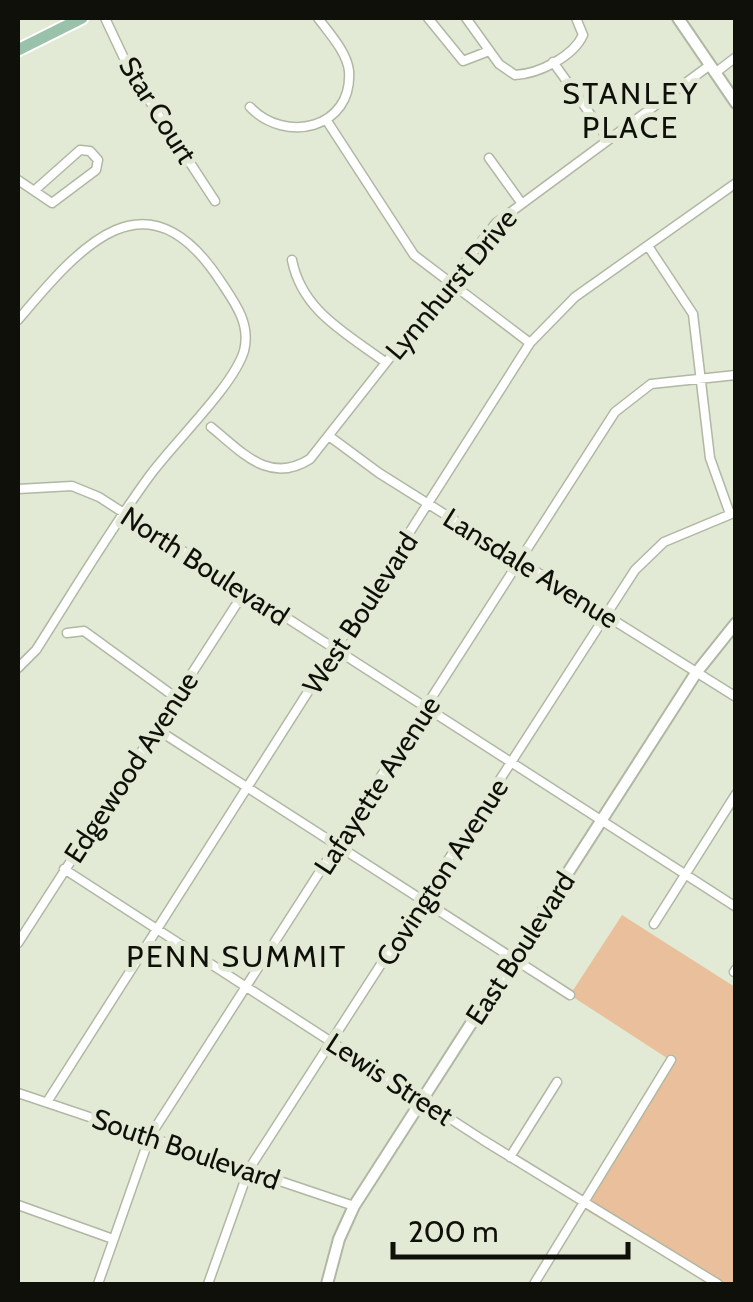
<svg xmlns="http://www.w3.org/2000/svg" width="753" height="1302" viewBox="0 0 753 1302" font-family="Cabin,sans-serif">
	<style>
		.park { fill: #e9c09b }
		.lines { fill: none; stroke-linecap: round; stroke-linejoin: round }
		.street-casing { stroke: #b0b8a4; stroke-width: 11 }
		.secondary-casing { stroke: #b0b8a4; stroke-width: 14 }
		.primary-casing { stroke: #fff; stroke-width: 15 }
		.street { stroke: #fff; stroke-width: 8 }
		.secondary { stroke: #fff; stroke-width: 10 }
		.primary { stroke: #9ac1a9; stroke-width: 11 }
		.labels { text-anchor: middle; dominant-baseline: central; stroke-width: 10; stroke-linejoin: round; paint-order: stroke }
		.street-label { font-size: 28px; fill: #0e1009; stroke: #e2ead5 }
		.neighbourhood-label { font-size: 30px; letter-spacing: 2.5px; fill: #0e1009; stroke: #e2ead5 }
	</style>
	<rect width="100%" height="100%" fill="#e2ead5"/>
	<path class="park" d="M 622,915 L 735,987 L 735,1284 L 712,1284 L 582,1208 L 670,1060 L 570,995 Z"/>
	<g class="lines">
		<defs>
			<path id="street" d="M 105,18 L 130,71 L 215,201
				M 428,18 L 463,61 L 489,51
				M 466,18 L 499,64 L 515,75 C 538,74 573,57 583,35 L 576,18
				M 553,62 L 608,139
				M 715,73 L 736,57
				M 250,107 C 285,144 353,129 349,71 C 347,52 329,33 318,18
				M 327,121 L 414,255 L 530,343
				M 489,158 L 520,201
				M 18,180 L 52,203 L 96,170 L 98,160 L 90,151 L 80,150 L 35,190
				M 648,246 L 693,314 L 710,458 L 730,514
				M 292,260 C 302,311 346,333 385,362
				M 18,320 C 81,245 147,168 221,282 C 235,303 251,324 244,351 C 233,387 172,444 148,478 C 108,533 73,592 36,650 L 18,668
				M 211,427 C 242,452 269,485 310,459 L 496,223 L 710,65
				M 329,436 L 379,473 L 736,697
				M 18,489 L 72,486 L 99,497 L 736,907
				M 67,633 L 84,631 L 175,697
				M 158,730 L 570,995
				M 64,869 L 483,1140 L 718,1284
				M 654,924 L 736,794
				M 18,943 L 245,591
				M 734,972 L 736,969
				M 18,1093 L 354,1206
				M 47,1102 L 530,343 L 575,297 L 736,183
				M 510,1157 L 557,1082
				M 18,1205 L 113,1239
				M 98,1284 L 150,1136 L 615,412 L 651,384 L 736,375
				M 208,1284 L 249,1169 L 635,570 L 664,542 L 736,512
				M 534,1284 L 671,1060"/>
			<path id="secondary" d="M 678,18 L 736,103
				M 327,1284 L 339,1239 L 354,1206 L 696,673 L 736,623"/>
			<path id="primary" d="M 18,50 L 82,18"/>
		</defs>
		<use href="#street" class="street-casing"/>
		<use href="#secondary" class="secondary-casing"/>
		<use href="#primary" class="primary-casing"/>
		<use href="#street" class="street"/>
		<use href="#secondary" class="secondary"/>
		<use href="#primary" class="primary"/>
	</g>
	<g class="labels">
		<g class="street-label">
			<text transform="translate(158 110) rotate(58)">Star Court</text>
			<text transform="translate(451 284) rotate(-50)">Lynnhurst Drive</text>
			<text transform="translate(205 566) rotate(33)">North Boulevard</text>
			<text transform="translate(531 568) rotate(32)">Lansdale Avenue</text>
			<text transform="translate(360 613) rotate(-57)">West Boulevard</text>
			<text transform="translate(131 767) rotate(-57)">Edgewood Avenue</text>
			<text transform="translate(377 785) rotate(-57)">Lafayette Avenue</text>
			<text transform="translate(442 872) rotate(-57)">Covington Avenue</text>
			<text transform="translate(520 948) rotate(-57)">East Boulevard</text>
			<text transform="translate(390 1079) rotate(33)">Lewis Street</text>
			<text transform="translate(186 1149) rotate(19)">South Boulevard</text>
		</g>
		<g class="neighbourhood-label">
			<text x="631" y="93">STANLEY<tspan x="631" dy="34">PLACE</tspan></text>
			<text x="237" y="956">PENN SUMMIT</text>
		</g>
	</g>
	<rect width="753" height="1302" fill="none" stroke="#0e1009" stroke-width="40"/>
	<path d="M393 1242v15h235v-15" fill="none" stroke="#0e1009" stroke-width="5"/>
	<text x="408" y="1242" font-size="30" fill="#0e1009" stroke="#e2ead5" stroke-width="8" paint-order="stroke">200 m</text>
</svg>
